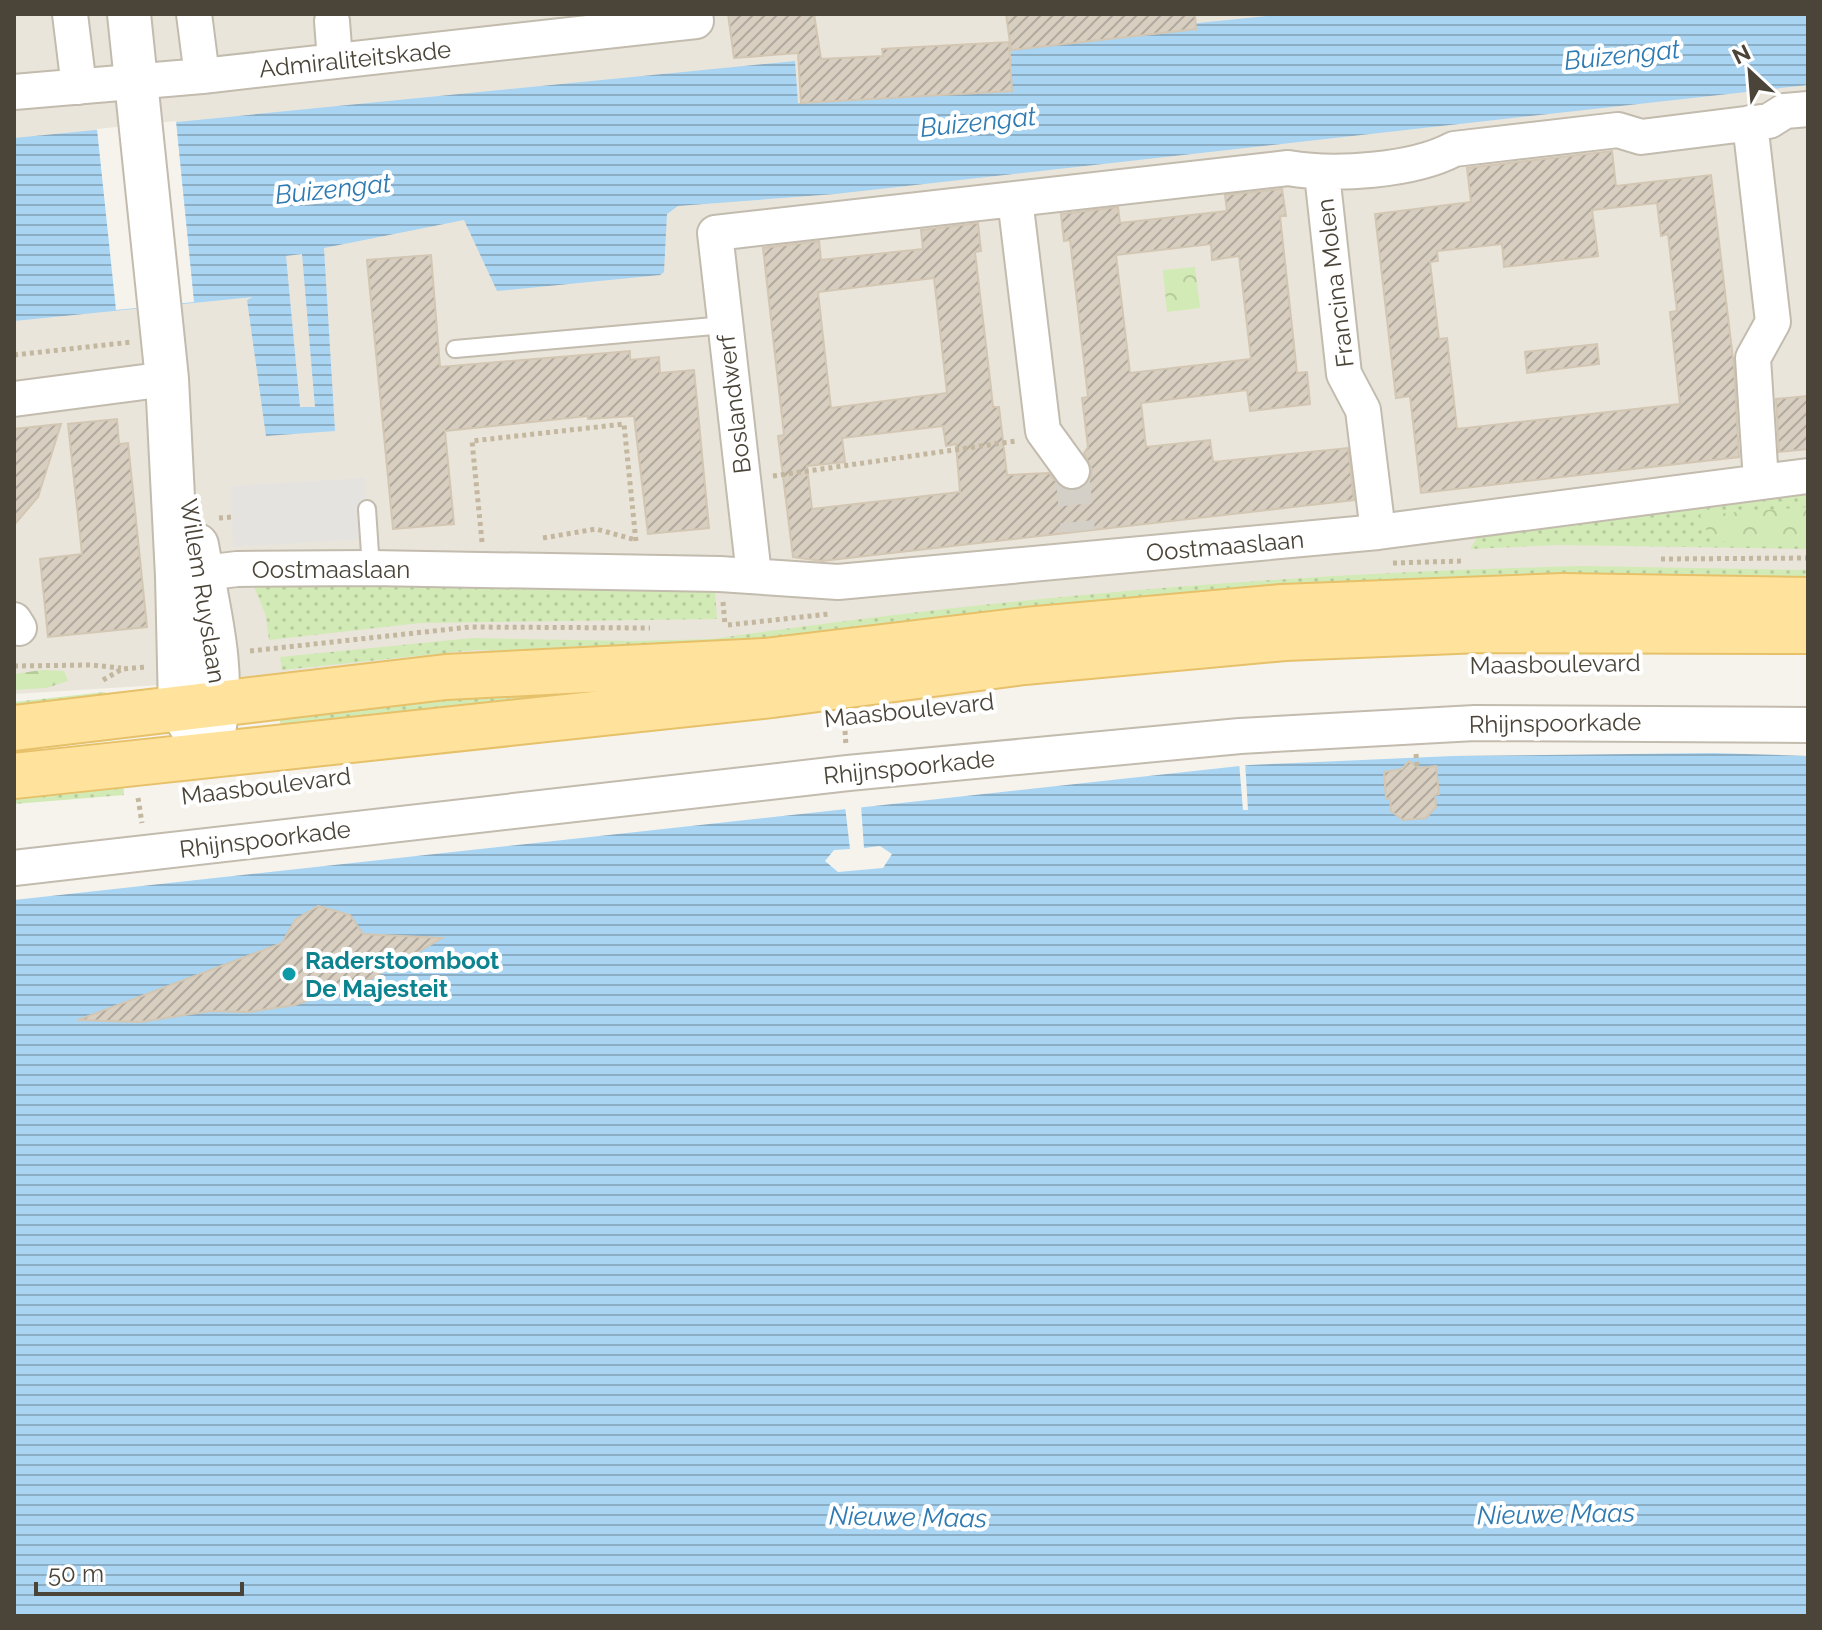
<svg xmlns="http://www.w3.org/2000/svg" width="1822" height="1630" viewBox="0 0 1822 1630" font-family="Raleway,sans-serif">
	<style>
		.residential { fill: #eae5da }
		.grass { fill: url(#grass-dots) }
		.forest { fill: url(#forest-firs) }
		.park { fill: url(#park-crowns) }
		.parking { fill: #e5e3e0 }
		.water { fill: url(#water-rules); fill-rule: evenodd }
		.pier { fill: #f6f3ec }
		.building { fill: url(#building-hatch); stroke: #d3c7b4; stroke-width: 2; fill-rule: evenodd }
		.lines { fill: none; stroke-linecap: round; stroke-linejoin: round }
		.minor-tunnel { stroke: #d4d0c8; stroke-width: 34; stroke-dasharray: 34 17; stroke-linecap: butt }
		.service-casing { stroke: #c2bbae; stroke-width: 20 }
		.minor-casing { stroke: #c2bbae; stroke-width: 38 }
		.tertiary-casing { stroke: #c2bbae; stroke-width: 46 }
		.primary-casing { stroke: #e6c16a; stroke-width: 48 }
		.path { stroke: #c4b79f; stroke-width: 5; stroke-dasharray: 4 4; stroke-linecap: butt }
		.service { stroke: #fff; stroke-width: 16 }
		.minor { stroke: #fff; stroke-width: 34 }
		.tertiary { stroke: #fff; stroke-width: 42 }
		.primary { stroke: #ffe39c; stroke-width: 44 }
		.culture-dot { fill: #0f9aa8; stroke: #fff; stroke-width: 3 }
		.labels { text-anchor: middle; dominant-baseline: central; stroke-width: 8; stroke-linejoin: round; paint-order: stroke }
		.street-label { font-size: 24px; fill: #4b4439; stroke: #fff }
		.culture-label { font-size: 24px; font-weight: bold; fill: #0d838f; stroke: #fff; text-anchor: start }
		.water-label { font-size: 26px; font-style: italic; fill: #2e7ab2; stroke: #fff }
	</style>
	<defs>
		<pattern id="grass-dots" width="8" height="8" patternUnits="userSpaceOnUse" patternTransform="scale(2)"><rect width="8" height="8" fill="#d2eab5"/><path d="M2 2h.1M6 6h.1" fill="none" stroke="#b6ca9c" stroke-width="1.8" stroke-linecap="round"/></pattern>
		<pattern id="forest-firs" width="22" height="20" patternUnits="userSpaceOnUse" patternTransform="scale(2)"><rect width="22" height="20" fill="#d2eab5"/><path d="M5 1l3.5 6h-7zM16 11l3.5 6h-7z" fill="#b6ca9c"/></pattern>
		<pattern id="park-crowns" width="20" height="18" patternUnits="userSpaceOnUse" patternTransform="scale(2)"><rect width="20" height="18" fill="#d2eab5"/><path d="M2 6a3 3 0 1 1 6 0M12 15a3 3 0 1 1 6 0" fill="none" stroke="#b6ca9c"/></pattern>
		<pattern id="water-rules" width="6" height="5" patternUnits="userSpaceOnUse" patternTransform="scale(2)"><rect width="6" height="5" fill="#a9d4f2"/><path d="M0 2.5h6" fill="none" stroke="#8caec5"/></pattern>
		<pattern id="building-hatch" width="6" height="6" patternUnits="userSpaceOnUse" patternTransform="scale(2)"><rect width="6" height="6" fill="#d8cfc1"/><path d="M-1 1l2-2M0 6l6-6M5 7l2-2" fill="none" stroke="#b1aa9e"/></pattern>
	</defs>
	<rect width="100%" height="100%" fill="#f6f3ec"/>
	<path class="residential" d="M 14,14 L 1808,14 L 1808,582 L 14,694 Z"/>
	<path class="grass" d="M 1808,493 L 1808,549 L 1557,545 L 1470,549 L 1480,533 L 1494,527 Z
		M 1583,566 L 1808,570 L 1808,582 L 604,654 L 475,650 L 282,670 L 280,657 L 473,638 L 632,641 L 713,639 C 1001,597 1292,573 1583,566 Z
		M 252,582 L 607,583 L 715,592 L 717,619 L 420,623 L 269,640 L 266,616 Z
		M 581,690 L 583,697 L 281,730 L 279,714 L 416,700 Z
		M 105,692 L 107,704 L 14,713 L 14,702 Z
		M 123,779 L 124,795 L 14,804 L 14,791 Z"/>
	<path class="forest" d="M 42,670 L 64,671 L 68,681 L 46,688 L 14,690 L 14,674 Z"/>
	<path class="park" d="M 1195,267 L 1200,308 L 1167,312 L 1163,270 Z
		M 1808,507 L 1808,544 L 1711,541 L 1700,515 Z"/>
	<path class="parking" d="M 365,478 L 369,539 L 233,547 L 230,486 Z"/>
	<path class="water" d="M 1287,14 L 1808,14 L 1808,85 L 835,194 L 678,206 L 667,214 L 664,272 L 660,275 L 497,291 L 464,220 L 324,248 L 335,431 L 266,436 L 247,300 L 253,297 L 14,321 L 14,138 L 795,61 L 798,103 L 1012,88 L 1010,42 ZM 302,254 L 315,407 L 300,407 L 286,256 Z
		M 1713,753 L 1808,756 L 1808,1616 L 14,1616 L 14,900 L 1249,765 L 1453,756 Z"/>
	<path class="pier" d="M 176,121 L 194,302 L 116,310 L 97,129 Z
		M 1245,761 L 1248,810 L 1243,810 L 1239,762 Z
		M 861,805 L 864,848 L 880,846 L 892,854 L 883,868 L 838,872 L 825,861 L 834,850 L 850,849 L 845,806 Z"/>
	<path class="building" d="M 728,14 L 814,14 L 821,59 L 883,56 L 882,49 L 1009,42 L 1012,91 L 801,103 L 798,53 L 734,58 Z
		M 1006,14 L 1195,14 L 1196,29 L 1011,50 Z
		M 1612,151 L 1616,186 L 1711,175 L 1734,367 L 1739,457 L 1421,493 L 1410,396 L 1396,398 L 1375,214 L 1471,202 L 1467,168 ZM 1657,203 L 1661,236 L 1668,234 L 1677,311 L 1670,312 L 1680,404 L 1457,429 L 1447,338 L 1439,339 L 1430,262 L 1438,261 L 1437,251 L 1502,244 L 1504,267 L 1598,256 L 1592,210 Z
		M 1282,189 L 1286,216 L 1280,216 L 1297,373 L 1307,372 L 1310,404 L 1250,411 L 1247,390 L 1141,403 L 1146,447 L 1210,440 L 1213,462 L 1348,448 L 1354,500 L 822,561 L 793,557 L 778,436 L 784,435 L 763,248 L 819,241 L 821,260 L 923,249 L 921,230 L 978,223 L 981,251 L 975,252 L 991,388 L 993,407 L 999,407 L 1007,475 L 1049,473 L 1063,489 L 1075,491 L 1090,480 L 1092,470 L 1084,453 L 1088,447 L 1082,398 L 1088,397 L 1070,240 L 1064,241 L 1061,214 L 1118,207 L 1120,223 L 1227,211 L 1225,195 ZM 1211,244 L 1212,260 L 1239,256 L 1251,359 L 1130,373 L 1116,255 ZM 934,278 L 947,393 L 831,408 L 818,292 ZM 943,426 L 946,446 L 956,444 L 960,492 L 812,509 L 807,466 L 845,462 L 842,438 Z
		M 431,255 L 440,367 L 630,351 L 630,360 L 659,357 L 660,373 L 694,370 L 709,528 L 648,534 L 634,416 L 588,419 L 588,416 L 445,431 L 454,524 L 393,529 L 367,260 Z
		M 1597,344 L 1599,364 L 1527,373 L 1525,352 Z
		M 1808,396 L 1808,449 L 1779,452 L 1776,399 Z
		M 117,419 L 119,444 L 128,443 L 147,627 L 48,637 L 40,559 L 82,554 L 68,424 Z
		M 61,424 L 38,497 L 14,525 L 14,429 Z
		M 1409,761 L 1419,768 L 1436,766 L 1439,794 L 1435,795 L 1436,807 L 1426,818 L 1403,820 L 1391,811 L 1390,798 L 1386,799 L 1384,772 L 1402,769 Z
		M 318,906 L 350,915 L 363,934 L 442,938 L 372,978 L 295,1005 L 248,1012 L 210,1011 L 140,1022 L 78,1020 L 282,943 L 295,920 Z"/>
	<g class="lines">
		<path class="minor-tunnel" d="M 1072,471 L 1078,531"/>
		<defs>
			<path id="service" d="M 455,349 L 725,325
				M 367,509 L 371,568"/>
			<path id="minor" d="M 70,14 L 79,87
				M 194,14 L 202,76
				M 332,21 L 335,61
				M 14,92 L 202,76 L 696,21 L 695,14
				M 1750,123 L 1773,322 L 1753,358 L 1761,482
				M 1322,174 L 1344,374 L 1363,410 L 1378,532
				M 1015,199 L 1043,431 L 1072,471
				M 14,399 L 167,379
				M 754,575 L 715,233 L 1288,168 C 1334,176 1413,171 1454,149 L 1618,130 L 1641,137 L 1769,121 L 1785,111 L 1808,109
				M 179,576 L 237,569 L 371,568 L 720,574 L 838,582 L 1378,532 L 1808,476
				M 14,620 L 19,628
				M 14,868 L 848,773 L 1240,736 L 1475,723 L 1808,725"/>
			<path id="tertiary" d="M 129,14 L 167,379 L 177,576 L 180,709 L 209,755
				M 197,545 C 208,608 227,673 213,736"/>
			<path id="primary" d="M 14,728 L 446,677 L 765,661 L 1026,630 L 1282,607 L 1563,596 L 1808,600
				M 14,776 L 772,695 L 1024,662 L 1285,638 L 1480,630 L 1808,631"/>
		</defs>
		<use href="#service" class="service-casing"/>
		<use href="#minor" class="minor-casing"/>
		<use href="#tertiary" class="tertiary-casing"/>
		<use href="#primary" class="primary-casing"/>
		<path class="path" d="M 14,355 L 132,342
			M 773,476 L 1016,441
			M 219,518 L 232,517
			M 543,538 L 596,529 L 636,540
			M 482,542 L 472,441 L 624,424 L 636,542
			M 1661,559 L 1808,558
			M 1393,563 L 1463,561
			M 723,602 L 725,625
			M 728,625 L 829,614
			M 250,651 L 470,627 L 650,628
			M 14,666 L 91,665 L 121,668
			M 103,680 L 122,669 L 146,667
			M 845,731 L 846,746
			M 1416,754 L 1417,766
			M 138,798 L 142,823"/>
		<use href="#service" class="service"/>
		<use href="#minor" class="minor"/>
		<use href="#tertiary" class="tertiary"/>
		<use href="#primary" class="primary"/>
	</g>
	<circle class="culture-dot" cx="289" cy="974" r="8"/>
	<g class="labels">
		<g class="street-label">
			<text transform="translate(355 59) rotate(-6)">Admiraliteitskade</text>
			<text transform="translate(1335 283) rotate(-97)">Francina Molen</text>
			<text transform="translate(734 404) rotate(-97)">Boslandwerf</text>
			<text transform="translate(1225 546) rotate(-5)">Oostmaaslaan</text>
			<text x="331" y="569">Oostmaaslaan</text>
			<text transform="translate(203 591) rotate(81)">Willem Ruyslaan</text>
			<text transform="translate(1555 664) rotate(-1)">Maasboulevard</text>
			<text transform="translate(909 710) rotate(-6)">Maasboulevard</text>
			<text transform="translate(1555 723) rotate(-1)">Rhijnspoorkade</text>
			<text transform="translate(909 767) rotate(-6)">Rhijnspoorkade</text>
			<text transform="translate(266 786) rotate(-7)">Maasboulevard</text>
			<text transform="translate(265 839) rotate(-7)">Rhijnspoorkade</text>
		</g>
		<g class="culture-label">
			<text x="305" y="960">Raderstoomboot<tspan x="305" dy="28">De Majesteit</tspan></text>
		</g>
		<g class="water-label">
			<text transform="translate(1622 55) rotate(-6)">Buizengat</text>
			<text transform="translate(978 122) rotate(-6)">Buizengat</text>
			<text transform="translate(333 189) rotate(-6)">Buizengat</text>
			<text transform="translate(1556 1514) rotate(-1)">Nieuwe Maas</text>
			<text transform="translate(908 1517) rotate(1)">Nieuwe Maas</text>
		</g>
	</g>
	<rect width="1822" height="1630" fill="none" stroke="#4b4439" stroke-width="32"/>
	<g transform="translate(1750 72) rotate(334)" stroke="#ffffff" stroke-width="6" paint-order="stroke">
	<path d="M0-6L14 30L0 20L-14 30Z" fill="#4b4439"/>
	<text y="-12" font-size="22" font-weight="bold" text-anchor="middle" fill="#4b4439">N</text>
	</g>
	<path d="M36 1582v12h206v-12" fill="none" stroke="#4b4439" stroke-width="4"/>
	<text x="48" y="1582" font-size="24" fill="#4b4439" stroke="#ffffff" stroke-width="6" paint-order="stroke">50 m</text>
</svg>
